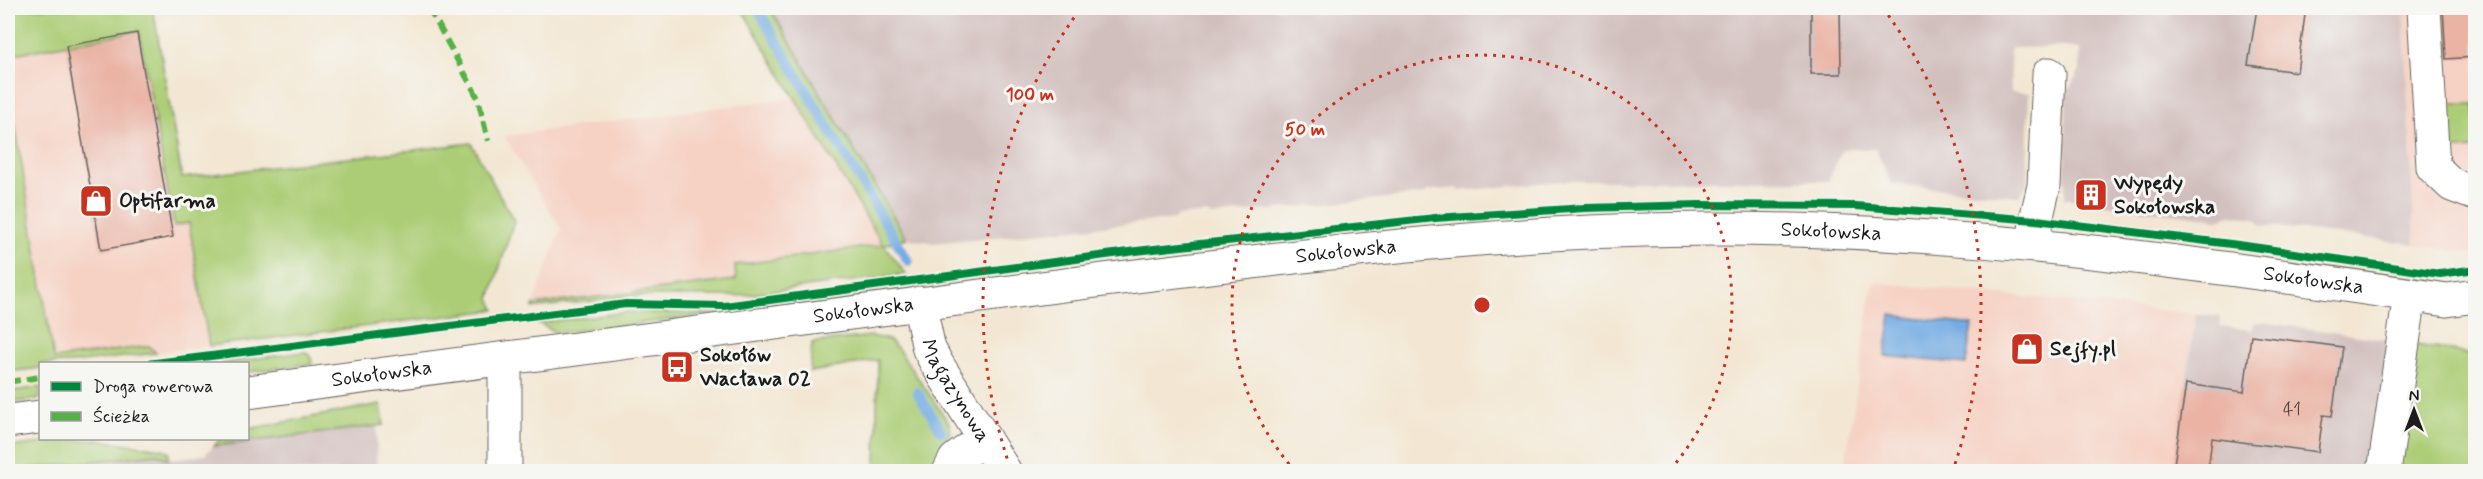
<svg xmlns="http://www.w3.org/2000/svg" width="2483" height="479" viewBox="0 0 2483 479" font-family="Mynerve,sans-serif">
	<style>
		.built { fill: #f6d2c4 }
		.industrial { fill: #d1bfbe }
		.green { fill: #accd76; stroke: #647449; stroke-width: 1.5 }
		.water { fill: #74ace3; stroke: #486480; stroke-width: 1.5 }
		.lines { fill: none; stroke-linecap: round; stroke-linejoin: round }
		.stream { stroke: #74ace3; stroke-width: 10 }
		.building { fill: #eab3a4 }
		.minor-casing { stroke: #67635c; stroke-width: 35 }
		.minor { stroke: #fff; stroke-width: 33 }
		.quiet { stroke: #55b145; stroke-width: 6; stroke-dasharray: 12 6; stroke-linecap: butt }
		.cycleway-casing { stroke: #f6f6f2; stroke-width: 11 }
		.cycleway { stroke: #00873e; stroke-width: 8 }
		.ring { fill: none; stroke: #c8321e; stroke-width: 3; stroke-dasharray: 3 6 }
		.labels { text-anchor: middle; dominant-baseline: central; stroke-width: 6; stroke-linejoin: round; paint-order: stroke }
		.number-label { font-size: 18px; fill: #50423e }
		.poi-label { font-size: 21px; font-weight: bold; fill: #1c1c1c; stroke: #f6f6f2; text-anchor: start }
		.street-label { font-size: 21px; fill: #1c1c1c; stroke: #f6f6f2 }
		.centre { fill: #c8321e; stroke: #f6f6f2; stroke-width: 3 }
		.ring-label { font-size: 18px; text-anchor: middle; font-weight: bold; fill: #c8321e; stroke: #f6f6f2; stroke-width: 6; stroke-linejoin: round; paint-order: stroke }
	</style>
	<rect width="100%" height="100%" fill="#f6f6f2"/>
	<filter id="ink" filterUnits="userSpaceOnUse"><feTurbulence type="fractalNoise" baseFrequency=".0167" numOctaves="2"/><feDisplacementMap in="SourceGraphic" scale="12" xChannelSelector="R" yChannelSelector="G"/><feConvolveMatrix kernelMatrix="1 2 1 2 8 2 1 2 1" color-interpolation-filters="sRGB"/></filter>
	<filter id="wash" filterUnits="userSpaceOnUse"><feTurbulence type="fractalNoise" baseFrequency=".008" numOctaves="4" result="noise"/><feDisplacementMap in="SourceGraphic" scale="24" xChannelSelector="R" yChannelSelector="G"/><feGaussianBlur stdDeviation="1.35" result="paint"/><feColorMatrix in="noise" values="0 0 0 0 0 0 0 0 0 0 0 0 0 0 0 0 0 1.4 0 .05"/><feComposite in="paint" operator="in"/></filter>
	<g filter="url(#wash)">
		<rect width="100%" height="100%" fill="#f3e7d3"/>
		<path class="built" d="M 8,8 L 153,8 L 209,346 L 74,363 L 40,364 L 40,368 L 8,372 Z
			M 2403,8 L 2475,8 L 2475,254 L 2415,244 Z
			M 796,97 L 883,245 L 735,265 L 737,280 L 533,305 L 561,229 L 504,136 Z
			M 1873,282 L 2196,314 L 2173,471 L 1844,472 Z"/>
		<path class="industrial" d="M 770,8 L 2403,8 L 2415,244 L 2262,225 L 2255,218 L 2242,216 L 2230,215 L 2218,219 L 2097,204 L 2097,200 L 2092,199 L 2065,199 L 2066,93 L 2080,70 L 2080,49 L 2065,47 L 2010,48 L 2011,92 L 2029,93 L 2027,185 L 2019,196 L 1891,184 L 1876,149 L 1843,149 L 1828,181 L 1560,181 L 1459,191 L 1457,188 L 1427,191 L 1425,194 L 1210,216 L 1208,213 L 1177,216 L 1175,219 L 933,243 L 906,238 Z
			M 2196,314 L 2219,317 L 2220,326 L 2252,330 L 2255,322 L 2263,322 L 2393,341 L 2373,471 L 2173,472 Z
			M 377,425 L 376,471 L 15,472 L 158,454 L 169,459 L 204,455 L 214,446 Z"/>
		<path class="green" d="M 8,8 L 153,8 L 182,178 L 471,143 L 514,221 L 490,298 L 495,310 L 209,346 L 189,223 L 174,226 L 139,31 L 8,55 Z
			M 741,8 L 770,8 L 906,238 L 884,245 L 906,274 L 737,296 L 639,296 L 533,308 L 533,305 L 736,280 L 735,265 L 883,245 Z
			M 8,82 L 54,359 L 149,346 L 156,353 L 74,363 L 40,364 L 40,368 L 8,372 Z
			M 2450,104 L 2475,104 L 2475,148 L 2444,150 L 2446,106 Z
			M 628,312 L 720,314 L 557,333 L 538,323 Z
			M 871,336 L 889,340 L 898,349 L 949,423 L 950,432 L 932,471 L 876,471 L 878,360 L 810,372 L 812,343 Z
			M 2411,344 L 2475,355 L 2475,471 L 2392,472 Z
			M 306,352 L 311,357 L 312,364 L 248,372 L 248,364 L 220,363 Z
			M 40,387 L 40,399 L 8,403 L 8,392 Z
			M 381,404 L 384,425 L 214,446 L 220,439 L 248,438 L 248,429 Z
			M 99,440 L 163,449 L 169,452 L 169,459 L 157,454 L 8,471 L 8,447 L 59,441 Z"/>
		<path class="water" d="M 1891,315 L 1972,325 L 1966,364 L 1885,356 Z"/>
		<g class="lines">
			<path class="stream" d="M 757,8 L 908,261
				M 917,392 L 942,432"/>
		</g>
		<g id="blocks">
			<path class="building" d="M 1811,8 L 1840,8 L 1841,74 L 1811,74 Z
				M 2257,8 L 2306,8 L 2297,72 L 2248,65 Z
				M 2443,8 L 2475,8 L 2475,57 L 2446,59 Z
				M 137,33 L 173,237 L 101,250 L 66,46 Z
				M 2251,335 L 2342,347 L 2332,416 L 2323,415 L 2318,452 L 2212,438 L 2208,471 L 2173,471 L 2186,384 L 2244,392 Z"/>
		</g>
	</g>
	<g filter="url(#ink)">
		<use href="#blocks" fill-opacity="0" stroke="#67635c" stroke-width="1.5"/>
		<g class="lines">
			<defs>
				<g id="minor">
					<path d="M 2424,8 L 2433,167 L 2452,185 L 2476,194"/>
					<path d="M 2034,245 L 2036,220 L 2044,186 L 2049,74"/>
					<path id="s1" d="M 919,303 L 929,349 L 937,364 L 1005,472"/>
					<path d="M 505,359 L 505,472"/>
					<path id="s2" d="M 248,392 C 519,355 791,319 1064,285 C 1280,258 1498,229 1717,229 C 1963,229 2205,264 2447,300 L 2476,296"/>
					<path d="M 8,421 L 40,417"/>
					<path d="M 949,472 L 955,460 L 984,438"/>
					<path d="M 2384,472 L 2410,295"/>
				</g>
			</defs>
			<use href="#minor" class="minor-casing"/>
			<use href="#minor" class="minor"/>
			<path class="quiet" d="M 429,8 L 478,98 L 488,141
				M 8,382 L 40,377"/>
			<defs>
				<path id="cycleway" d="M 147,364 L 626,304 L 724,306 L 1136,251 L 1435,218 L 1585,208 L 1699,205 L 1856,206 L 2036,220 L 2239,245 L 2440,274 L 2476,269"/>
			</defs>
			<use href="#cycleway" class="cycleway-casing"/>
			<use href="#cycleway" class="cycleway"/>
		</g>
	</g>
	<g class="ring">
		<path d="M1295 471A250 250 0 1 1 1669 471"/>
		<path d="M1010 467A499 499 0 0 1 1081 8M1883 8A499 499 0 0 1 1954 467"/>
	</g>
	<defs>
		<symbol id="building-square" viewBox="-11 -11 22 22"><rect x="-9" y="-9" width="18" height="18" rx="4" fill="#c8321e" stroke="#f6f6f2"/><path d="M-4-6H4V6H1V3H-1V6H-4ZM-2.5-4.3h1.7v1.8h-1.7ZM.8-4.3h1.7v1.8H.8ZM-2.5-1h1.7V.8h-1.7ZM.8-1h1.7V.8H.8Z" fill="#fff"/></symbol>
		<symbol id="shop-square" viewBox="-11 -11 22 22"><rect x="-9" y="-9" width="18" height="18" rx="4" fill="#c8321e" stroke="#f6f6f2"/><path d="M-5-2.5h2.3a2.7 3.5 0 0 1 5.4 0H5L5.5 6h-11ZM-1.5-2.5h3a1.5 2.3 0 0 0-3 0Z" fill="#fff"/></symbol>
		<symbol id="bus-square" viewBox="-11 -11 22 22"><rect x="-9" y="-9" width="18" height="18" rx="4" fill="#c8321e" stroke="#f6f6f2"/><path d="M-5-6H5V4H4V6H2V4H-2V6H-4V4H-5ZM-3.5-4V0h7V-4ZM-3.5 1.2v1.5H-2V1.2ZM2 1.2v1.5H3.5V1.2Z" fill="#fff"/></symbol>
	</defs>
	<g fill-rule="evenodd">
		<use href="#building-square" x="2072" y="176" width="38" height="38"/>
		<use href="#shop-square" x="77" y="182" width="38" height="38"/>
		<use href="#shop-square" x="2008" y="330" width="38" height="38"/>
		<use href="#bus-square" x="658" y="348" width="38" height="38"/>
	</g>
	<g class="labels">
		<g class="number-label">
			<text x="2292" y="410">41</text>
		</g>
		<g class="poi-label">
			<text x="2114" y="183">Wypędy<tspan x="2114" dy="24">Sokołowska</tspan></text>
			<text x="119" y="201">Optifarma</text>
			<text x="2050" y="349">Sejfy.pl</text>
			<text x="700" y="355">Sokołów<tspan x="700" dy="24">Wacława 02</tspan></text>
		</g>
		<g class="street-label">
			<text stroke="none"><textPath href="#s2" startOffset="1593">Sokołowska</textPath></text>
			<text stroke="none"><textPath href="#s2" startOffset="1107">Sokołowska</textPath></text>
			<text stroke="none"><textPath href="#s2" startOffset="2078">Sokołowska</textPath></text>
			<text stroke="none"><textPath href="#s2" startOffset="621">Sokołowska</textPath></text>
			<text stroke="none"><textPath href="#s2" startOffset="135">Sokołowska</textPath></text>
			<text stroke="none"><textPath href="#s1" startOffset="96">Magazynowa</textPath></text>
		</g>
	</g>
	<circle cx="1482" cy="305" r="9" class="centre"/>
	<g class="ring-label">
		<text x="1030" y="100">100 m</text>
		<text x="1305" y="135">50 m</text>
	</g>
	<rect width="2483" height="479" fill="none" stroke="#f6f6f2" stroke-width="30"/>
	<rect x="39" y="362" width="210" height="78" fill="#f6f6f2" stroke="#9f9f9c" stroke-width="1.5"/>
	<rect x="51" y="382" width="30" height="9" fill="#00873e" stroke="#9f9f9c" stroke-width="1.5"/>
	<text x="93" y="392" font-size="18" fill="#1c1c1c">Droga rowerowa</text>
	<rect x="51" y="412" width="30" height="9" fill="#55b145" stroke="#9f9f9c" stroke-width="1.5"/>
	<text x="93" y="422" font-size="18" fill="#1c1c1c">Ścieżka</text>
	<g transform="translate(2414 410)" stroke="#f6f6f2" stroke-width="4.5" paint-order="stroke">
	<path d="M0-4.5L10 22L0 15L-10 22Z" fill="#1c1c1c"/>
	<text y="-9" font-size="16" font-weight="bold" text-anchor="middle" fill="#1c1c1c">N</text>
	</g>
</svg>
